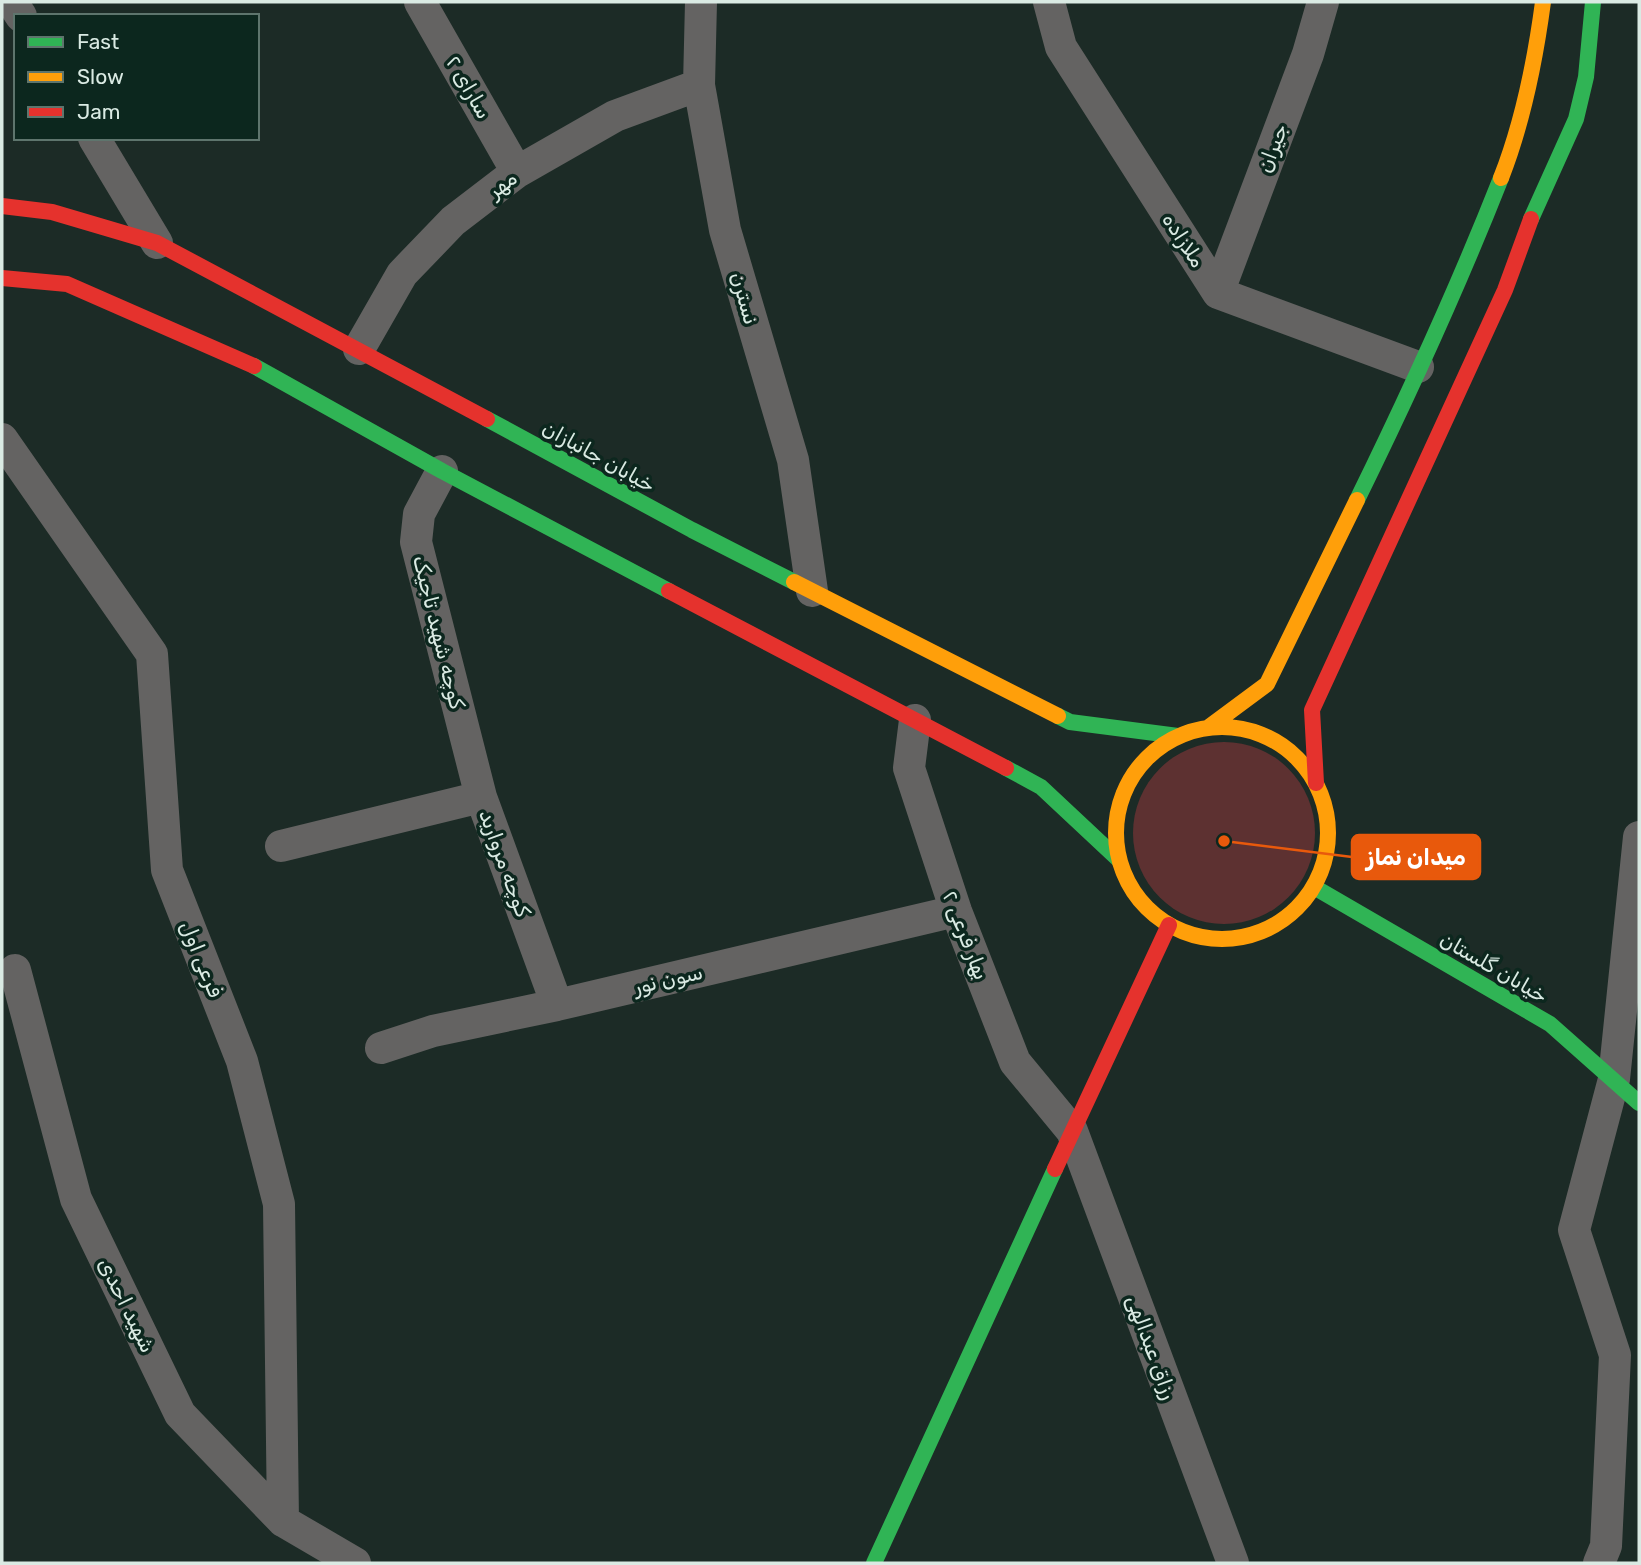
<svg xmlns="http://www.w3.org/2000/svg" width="1641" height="1565" viewBox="0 0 1641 1565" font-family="Rubik,Cairo,sans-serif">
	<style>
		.green { fill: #5d3131 }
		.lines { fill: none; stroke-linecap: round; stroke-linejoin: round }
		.street { stroke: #646362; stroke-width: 32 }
		.fast { stroke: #30b455; stroke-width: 16 }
		.slow { stroke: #ff9f0a; stroke-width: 16 }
		.jam { stroke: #e5322d; stroke-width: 16 }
		.labels { text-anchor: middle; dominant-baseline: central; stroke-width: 7; stroke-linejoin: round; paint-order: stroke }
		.street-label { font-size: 21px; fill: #daeae3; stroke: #0c271e }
		.leader { fill: none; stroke: #e8590c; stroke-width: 2.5 }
		.callout-dot { fill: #e8590c; stroke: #0c271e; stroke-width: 2.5 }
		.callout { fill: #e8590c; stroke: #e8590c; stroke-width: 2.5 }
		.callout-label { font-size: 23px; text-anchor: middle; font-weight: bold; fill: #fff }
	</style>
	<rect width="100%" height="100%" fill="#1c2b26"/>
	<path class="green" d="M1133 833a91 91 0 1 1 182 0a91 91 0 1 1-182 0Z"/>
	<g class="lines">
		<path class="street" d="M 420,2 L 517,172
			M 701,2 L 699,85 L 725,230 L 793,460 L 812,591
			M 1049,2 L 1061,47 L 1218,293 L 1418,367
			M 17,10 L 21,16
			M 94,138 L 157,243
			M 1218,293 L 1308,54 L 1323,2
			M 359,349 L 402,274 L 453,221 L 517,172 L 615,116 L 699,85
			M 2,439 L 152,654 L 167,870 L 242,1061 L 279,1204 L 283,1521
			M 442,471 L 419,514 L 416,542 L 481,797
			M 915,720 L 909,768 L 956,911 L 1015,1062 L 1072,1131 L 1233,1563
			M 281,846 L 481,797 L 557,1005
			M 15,970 L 76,1199 L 180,1414 L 283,1521 L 355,1563
			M 381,1048 L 433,1031 L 557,1005 L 956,911
			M 1599,1563 L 1606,1546 L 1615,1355 L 1574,1230 L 1614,1079 L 1639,837"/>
		<path class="fast" d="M 1531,219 L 1576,119 L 1586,77 L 1593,2
			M 254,366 L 442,471 L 669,591
			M 487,419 L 692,530 L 794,582
			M 1357,500 C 1409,394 1458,287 1501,178
			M 1058,716 L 1070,722 L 1178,736
			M 1006,768 L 1041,787 L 1119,860
			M 1314,887 L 1550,1024 L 1639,1103
			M 874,1563 L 1055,1169"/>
		<path class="slow" d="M 1501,178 C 1523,122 1535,62 1543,2
			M 794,582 L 1058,716
			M 1209,727 L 1267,684 L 1357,500
			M1116 833a106 106 0 1 1 212 0a106 106 0 1 1-212 0Z"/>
		<path class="jam" d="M 2,206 L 52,212 L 157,243 L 487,419
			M 2,278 L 67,284 L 254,366
			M 669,591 L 1006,768
			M 1316,783 L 1312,710 L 1505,290 L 1531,219
			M 1055,1169 L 1169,925"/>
	</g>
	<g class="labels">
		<g class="street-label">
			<text transform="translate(469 87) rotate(60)">سارای ۲</text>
			<text transform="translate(1272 148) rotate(-69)">جیران</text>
			<text transform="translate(502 184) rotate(-37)">مهر</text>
			<text transform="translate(1184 240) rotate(57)">ملازاده</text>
			<text transform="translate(745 298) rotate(74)">نسترن</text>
			<text transform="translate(599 456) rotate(29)">خیابان جانبازان</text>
			<text transform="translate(439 632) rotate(76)">کوچه شهید تاجیک</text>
			<text transform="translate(505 863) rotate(70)">کوچه مروارید</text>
			<text transform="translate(966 935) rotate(69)">بهار فرعی ۲</text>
			<text transform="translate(202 959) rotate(68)">فرعی اول</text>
			<text transform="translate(1494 967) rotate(30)">خیابان گلستان</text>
			<text transform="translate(668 979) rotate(-13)">سون نور</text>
			<text transform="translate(127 1305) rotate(64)">شهید احدی</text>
			<text transform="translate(1152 1347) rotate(70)">رزاق عبدالهی</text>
		</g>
	</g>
	<path class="leader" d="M1224 841L1352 857"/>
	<circle class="callout-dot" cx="1224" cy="841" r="7"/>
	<rect class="callout" x="1352" y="835" width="128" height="44" rx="7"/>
	<g class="callout-label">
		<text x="1416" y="865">میدان نماز</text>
	</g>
	<rect width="1641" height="1565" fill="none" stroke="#daeae3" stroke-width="7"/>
	<rect x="14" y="14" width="245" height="126" fill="#0c271e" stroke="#5e756d" stroke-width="2"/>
	<rect x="28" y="37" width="35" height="10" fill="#30b455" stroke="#5e756d" stroke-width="2"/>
	<text x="77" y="49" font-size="21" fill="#daeae3">Fast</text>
	<rect x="28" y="72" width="35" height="10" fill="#ff9f0a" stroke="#5e756d" stroke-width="2"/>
	<text x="77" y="84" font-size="21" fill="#daeae3">Slow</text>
	<rect x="28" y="107" width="35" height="10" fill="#e5322d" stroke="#5e756d" stroke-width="2"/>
	<text x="77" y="119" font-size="21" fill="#daeae3">Jam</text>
</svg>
